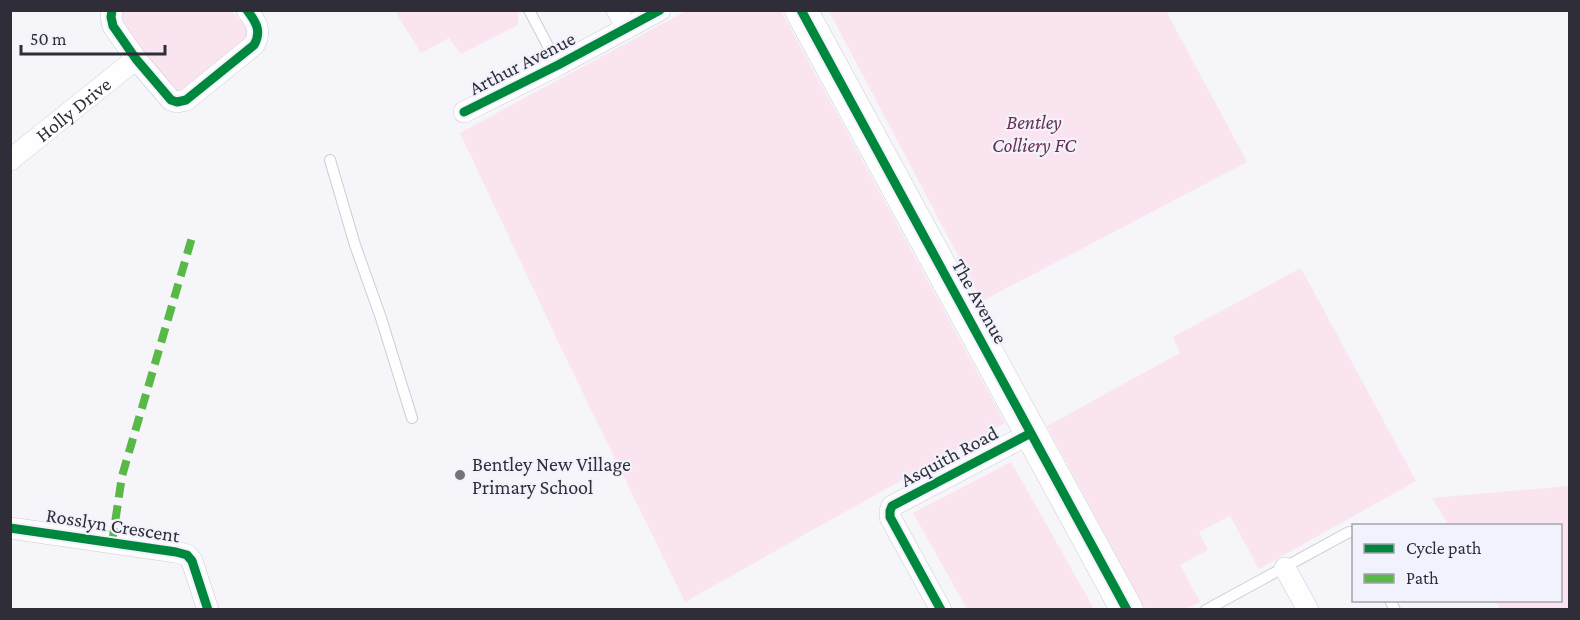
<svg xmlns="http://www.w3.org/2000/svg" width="1580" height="620" viewBox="0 0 1580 620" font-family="'Crimson Pro',serif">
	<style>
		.green { fill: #f9e4f0 }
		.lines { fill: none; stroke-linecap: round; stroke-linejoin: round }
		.lane-casing { stroke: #ccccd4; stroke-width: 12 }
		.street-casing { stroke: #ccccd4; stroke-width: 22 }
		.secondary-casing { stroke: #ccccd4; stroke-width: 33 }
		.lane { stroke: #fefefe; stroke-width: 10 }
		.street { stroke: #fefefe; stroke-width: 21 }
		.secondary { stroke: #fefefe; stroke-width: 32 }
		.quiet { stroke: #58b947; stroke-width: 8; stroke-dasharray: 15 8; stroke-linecap: butt }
		.cycleway-casing { stroke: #f2f2fd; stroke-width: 13 }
		.cycleway { stroke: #00873e; stroke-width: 9 }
		.poi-dot { fill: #74747c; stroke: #f2f2fd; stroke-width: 2 }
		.labels { text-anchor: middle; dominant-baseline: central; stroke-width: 4.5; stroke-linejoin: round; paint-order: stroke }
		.street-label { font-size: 20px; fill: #2f2e38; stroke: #f2f2fd }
		.park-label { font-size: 20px; font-style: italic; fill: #692f4d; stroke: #f2f2fd }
		.poi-label { font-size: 20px; fill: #2f2e38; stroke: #f2f2fd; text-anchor: start }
	</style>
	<rect width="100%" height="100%" fill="#f5f5fa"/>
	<path class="green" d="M 123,11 L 231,11 L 238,19 L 247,22 L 248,38 L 187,90 L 178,91 L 171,89 L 122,29 L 121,14 Z
		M 395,11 L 518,11 L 518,25 L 461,54 L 449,38 L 421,53 Z
		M 686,11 L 781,11 L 1005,423 L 866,500 L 685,602 L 564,354 L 460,133 Z
		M 829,11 L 1166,11 L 1247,162 L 982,301 Z
		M 1301,268 L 1416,481 L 1259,569 L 1230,516 L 1199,532 L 1208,550 L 1180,565 L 1200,602 L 1185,609 L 1145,609 L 1047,426 L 1180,353 L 1173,337 Z
		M 1011,462 L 1094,609 L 967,609 L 913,513 Z
		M 1569,486 L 1569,609 L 1500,609 L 1495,601 L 1560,600 L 1560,526 L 1449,525 L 1432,498 Z"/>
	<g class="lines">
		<defs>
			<path id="lane" d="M 529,10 L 558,65
				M 330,160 L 355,245 L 381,318 L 412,418
				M 1390,600 L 1395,610
				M 1206,610 L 1349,532 L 1354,533"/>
			<g id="street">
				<path d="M 112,10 L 111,17 L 113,26 L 136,59 L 171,100 L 177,102 L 186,100 L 254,45 C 262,31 256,22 247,10"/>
				<path d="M 617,10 L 627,28"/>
				<path d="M 464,112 L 558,65 L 660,10"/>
				<path id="s1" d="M 10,160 L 136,59"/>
				<path d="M 10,528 L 176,552 L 187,555 L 192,561 L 208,610"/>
				<path d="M 1285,568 L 1308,610"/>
				<path d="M 941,610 L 890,517 L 890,511 L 892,506 L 1031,433"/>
			</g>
			<path id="secondary" d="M 801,10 L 1127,610"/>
		</defs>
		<use href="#lane" class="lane-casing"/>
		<use href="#street" class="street-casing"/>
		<use href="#secondary" class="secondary-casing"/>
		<use href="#lane" class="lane"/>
		<use href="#street" class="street"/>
		<use href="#secondary" class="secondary"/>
		<path class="quiet" d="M 112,543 L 122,476 L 193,234"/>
		<defs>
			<path id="cycleway" d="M 112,10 L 111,17 L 113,26 L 136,59 L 171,100 L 177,102 L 186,100 L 254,45 C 262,31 256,22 247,10
				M 801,10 L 1127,610
				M 464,112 L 558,65 L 660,10
				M 10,528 L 176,552 L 187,555 L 192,561 L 208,610
				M 941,610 L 890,517 L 890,511 L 892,506 L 1031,433"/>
		</defs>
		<use href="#cycleway" class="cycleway-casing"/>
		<use href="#cycleway" class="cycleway"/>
	</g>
	<circle class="poi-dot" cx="460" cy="475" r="6"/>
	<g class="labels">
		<g class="street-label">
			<text transform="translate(522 63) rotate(-27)">Arthur Avenue</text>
			<text stroke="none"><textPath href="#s1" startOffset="81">Holly Drive</textPath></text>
			<text transform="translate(980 301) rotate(61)">The Avenue</text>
			<text transform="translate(949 456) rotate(-28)">Asquith Road</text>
			<text transform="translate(113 525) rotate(9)">Rosslyn Crescent</text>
		</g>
		<g class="park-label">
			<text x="1034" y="122">Bentley<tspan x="1034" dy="23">Colliery FC</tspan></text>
		</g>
		<g class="poi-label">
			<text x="472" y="464">Bentley New Village<tspan x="472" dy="23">Primary School</tspan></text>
		</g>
	</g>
	<rect width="1580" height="620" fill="none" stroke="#2f2e38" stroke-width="24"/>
	<rect x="1352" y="524" width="210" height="78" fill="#f2f2fd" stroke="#a4a4ae" stroke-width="1.5"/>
	<rect x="1364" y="544" width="30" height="9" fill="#00873e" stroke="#a4a4ae" stroke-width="1.5"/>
	<text x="1406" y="554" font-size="18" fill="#2f2e38">Cycle path</text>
	<rect x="1364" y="574" width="30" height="9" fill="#58b947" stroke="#a4a4ae" stroke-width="1.5"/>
	<text x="1406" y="584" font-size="18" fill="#2f2e38">Path</text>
	<path d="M21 45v9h144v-9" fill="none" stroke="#2f2e38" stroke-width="3"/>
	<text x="30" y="45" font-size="18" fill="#2f2e38" stroke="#f2f2fd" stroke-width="4.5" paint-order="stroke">50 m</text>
</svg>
